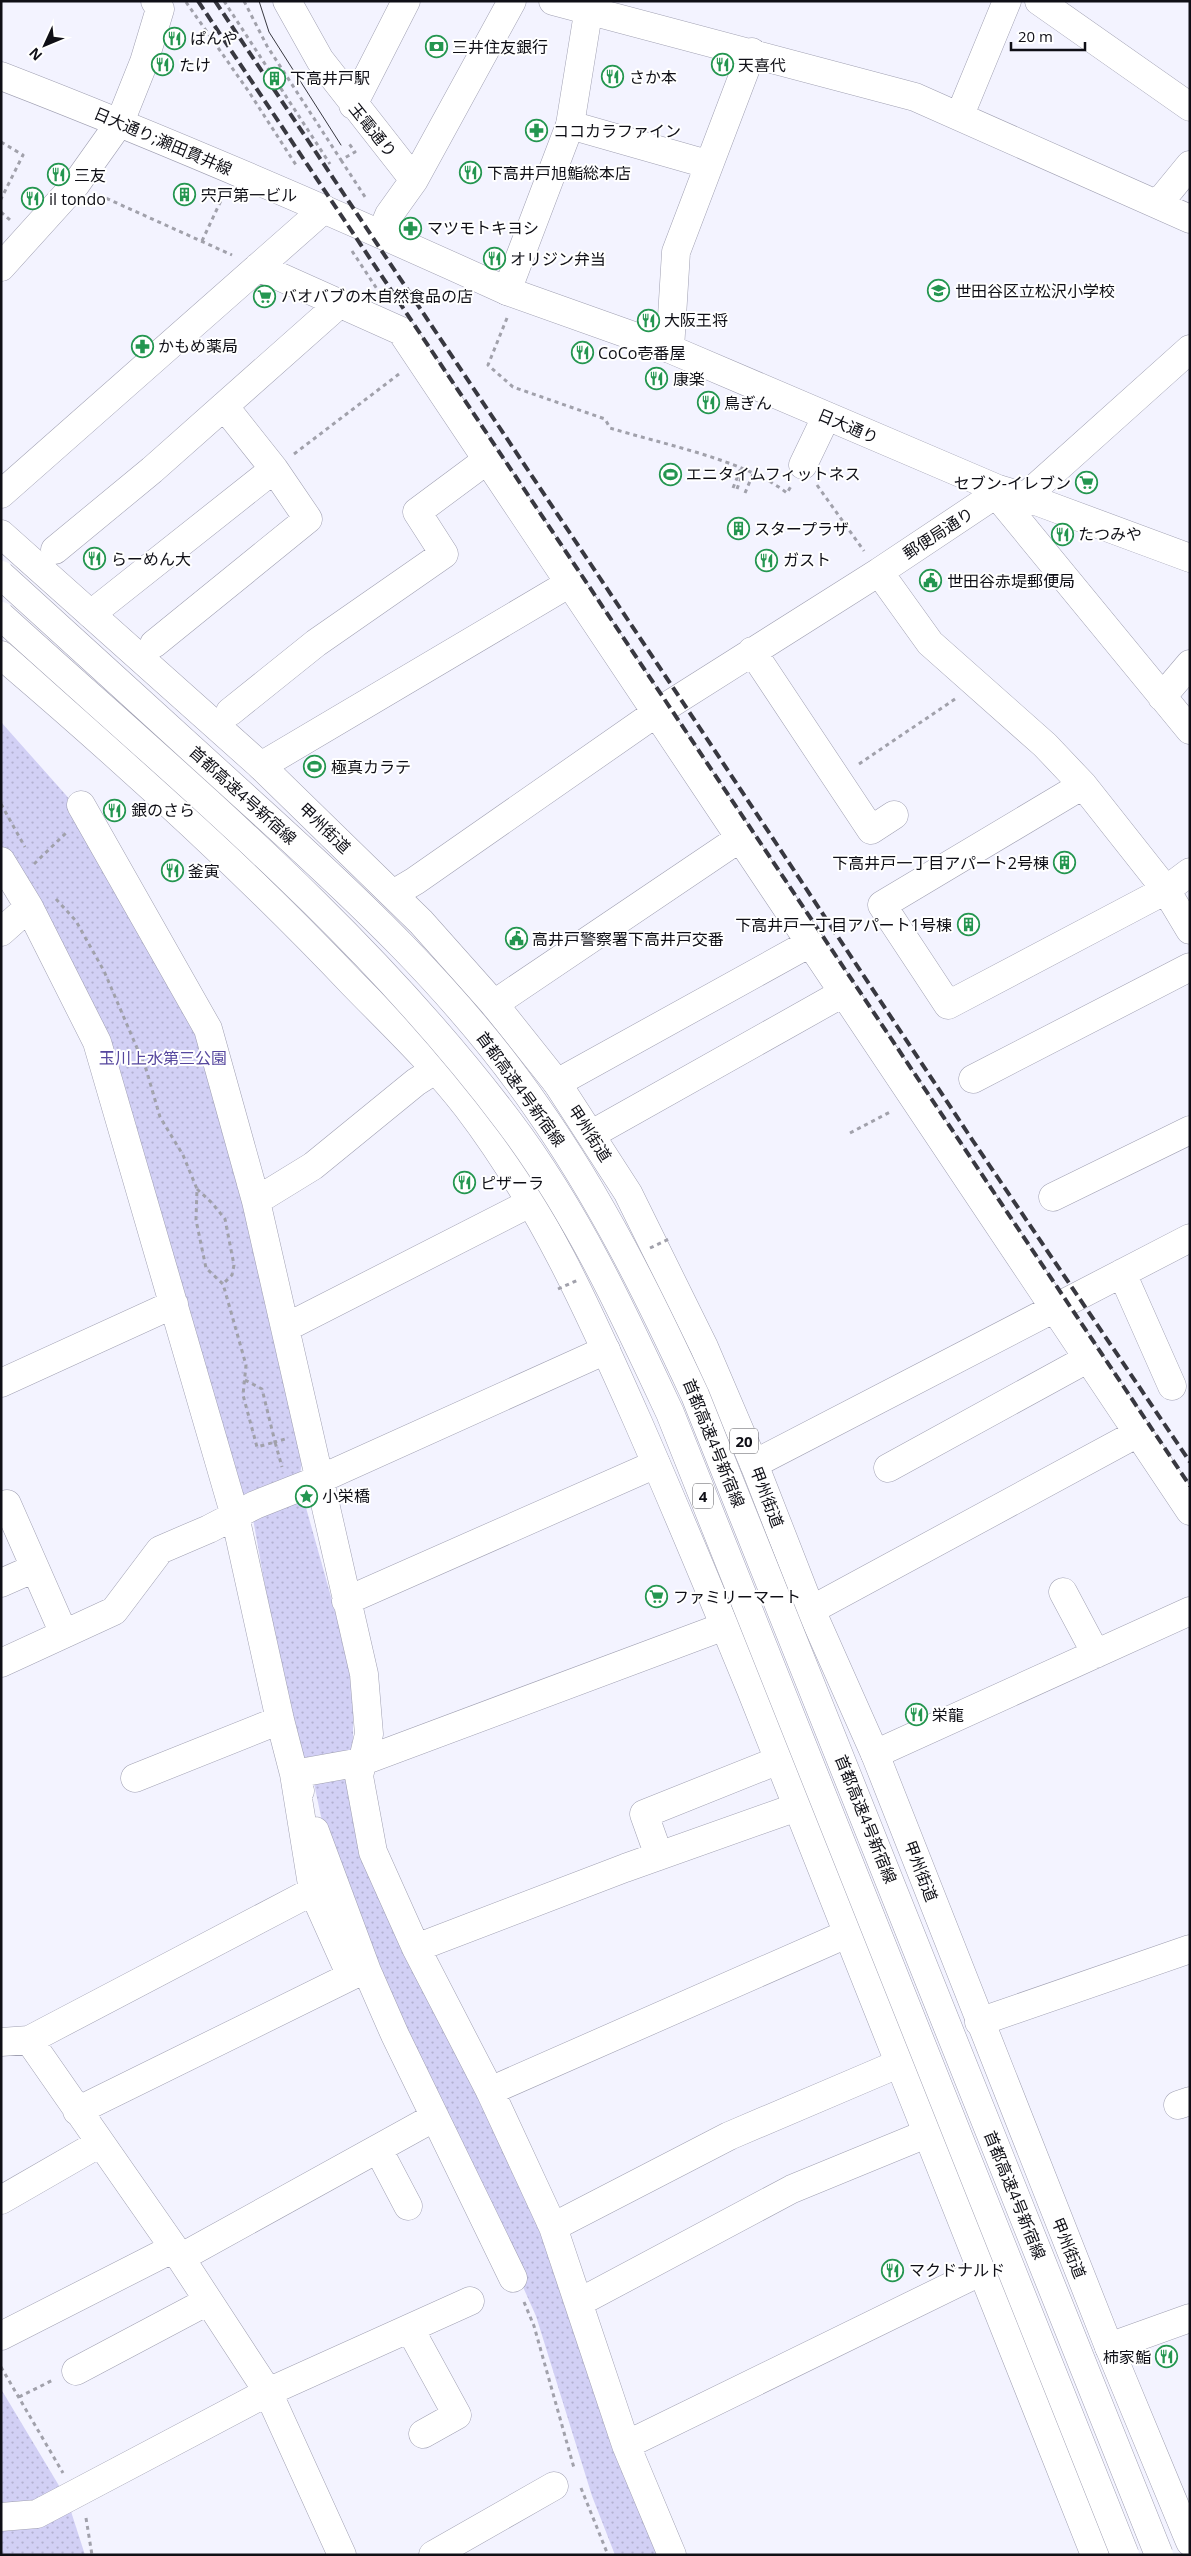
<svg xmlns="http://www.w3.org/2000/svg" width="1191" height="2556" viewBox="0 0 1191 2556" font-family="'Open Sans','Noto Sans JP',sans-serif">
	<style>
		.park { fill: url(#park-dots) }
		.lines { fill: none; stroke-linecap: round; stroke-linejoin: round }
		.minor-casing { stroke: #a0a0b2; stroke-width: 29 }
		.major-casing { stroke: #a0a0b2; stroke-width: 29 }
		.highway-casing { stroke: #a0a0b2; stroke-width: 29 }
		.path { stroke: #a1a1ab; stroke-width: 3; stroke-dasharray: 4 4; stroke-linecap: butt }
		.minor { stroke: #fff; stroke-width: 28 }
		.major { stroke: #fff; stroke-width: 28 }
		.highway { stroke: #fff; stroke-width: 28 }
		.tram { stroke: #383840; stroke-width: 1 }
		.rail { stroke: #383840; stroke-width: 4; stroke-dasharray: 10 5; stroke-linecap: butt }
		.highway-bridge-casing { stroke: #a0a0b2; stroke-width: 29; stroke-linecap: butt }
		.path-bridge { stroke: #a1a1ab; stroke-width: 3; stroke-dasharray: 4 4; stroke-linecap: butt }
		.highway-bridge { stroke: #fff; stroke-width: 28 }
		.labels { text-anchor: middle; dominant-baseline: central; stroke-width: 4; stroke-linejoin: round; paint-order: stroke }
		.shield { fill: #fff; stroke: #57575c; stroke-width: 1 }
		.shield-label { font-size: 15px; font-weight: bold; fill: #0f0f16 }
		.poi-label { font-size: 16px; fill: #0f0f16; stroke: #fff; text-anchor: start }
		.street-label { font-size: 16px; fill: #0f0f16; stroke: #fff }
		.park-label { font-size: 16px; fill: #56479e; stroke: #fff }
	</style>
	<defs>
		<pattern id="park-dots" width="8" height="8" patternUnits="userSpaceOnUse" patternTransform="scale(1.25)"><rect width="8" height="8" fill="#d2d0f5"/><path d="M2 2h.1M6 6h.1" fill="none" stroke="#b3b1d1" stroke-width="1.8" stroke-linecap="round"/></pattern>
	</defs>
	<rect width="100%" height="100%" fill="#f3f3ff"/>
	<path class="park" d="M 1,722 L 73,803 L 209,1042 L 302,1463 L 299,1479 L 247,1499 L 232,1487 L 144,1164 L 1,849 Z
		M 303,1497 L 353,1675 L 353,1753 L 296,1760 L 253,1519 Z
		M 350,1773 L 509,2144 L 663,2555 L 615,2555 L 592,2496 L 536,2316 L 329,1854 L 313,1779 Z
		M 1,2389 L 67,2499 L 85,2555 L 1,2555 Z"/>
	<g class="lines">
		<defs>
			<path id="minor" d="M 287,1 L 320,60 L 414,180
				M 553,1 L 915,97 L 1190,219
				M 1039,1 L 1190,107
				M 353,105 L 406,1
				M 960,115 L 1007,1
				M 570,125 L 707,164
				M 1158,204 L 1190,165
				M 381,234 L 389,215 L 414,180 L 512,1
				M 1,267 L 76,184 L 120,122 L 144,62 L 160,9 L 155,1
				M 258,267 L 401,331 L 1190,1511
				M 507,291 L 670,349 L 998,489 L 1025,497 L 1190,558
				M 670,349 L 676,252 L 752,52
				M 803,465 L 826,417
				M 998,489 L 996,494 L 1190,730
				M 1,494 L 324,209
				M 1025,497 L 1190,349
				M 55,550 L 152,470 L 338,305
				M 879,572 L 930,643 L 1045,745 L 1083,785 L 1166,890 L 1190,930
				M 91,614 L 274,469
				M 154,644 L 308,519 L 274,469 L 224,406
				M 752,651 L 871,830 L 894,815
				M 1162,697 L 1190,664
				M 230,712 L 316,643 L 444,554 L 417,512 L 487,460
				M 261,766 L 570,583
				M 1083,785 L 882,905 L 948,1005 L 1166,890 L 1190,872
				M 81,805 L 208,1029 L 256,1201 L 364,1674 L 369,1734 L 359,1776 L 373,1852 L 416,1948 L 490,2091 L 553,2227 L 626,2445 L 672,2555
				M 1,861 L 29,907 L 97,1042 L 235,1516 L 280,1720 L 294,1774 L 313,1891 L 351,1976 L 77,2111
				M 393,894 L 415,881 L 656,713 L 879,572 L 996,494
				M 1,932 L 29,907
				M 494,1004 L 740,838
				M 973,1079 L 1190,967
				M 557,1083 L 810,943
				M 592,1134 L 843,993
				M 1053,1197 L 1190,1130
				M 256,1201 L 313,1166 L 416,1082 L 435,1070
				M 1122,1273 L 1172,1386
				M 285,1328 L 532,1202
				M 1,1383 L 174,1304
				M 754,1464 L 1190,1238
				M 888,1468 L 1087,1359
				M 7,1504 L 64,1634
				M 1,1583 L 35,1568
				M 1063,1592 L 1096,1654
				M 346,1601 L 656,1464
				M 811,1610 L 1138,1433
				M 1,1663 L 114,1611 L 160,1550 L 209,1529 L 255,1505 L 318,1480 L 606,1350
				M 875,1754 L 1190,1611
				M 135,1778 L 280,1720
				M 300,1791 L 294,1774 L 361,1762 L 725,1626
				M 315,1831 L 367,1971 L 395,2035 L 513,2278
				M 659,1856 L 644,1814 L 779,1760
				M 416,1948 L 625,1868 L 797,1807
				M 979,2022 L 1190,1949
				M 29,2040 L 174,2248 L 268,2392 L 342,2555
				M 1,2042 L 29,2040 L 313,1891
				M 490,2091 L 849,1933
				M 1178,2105 L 1190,2101
				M 378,2149 L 408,2206
				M 1,2200 L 100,2143
				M 553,2227 L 729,2136 L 898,2064
				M 180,2258 L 435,2117
				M 580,2302 L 792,2189 L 926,2134
				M 410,2329 L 457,2415 L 423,2434
				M 1,2336 L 174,2248
				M 1109,2347 L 1190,2318
				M 76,2371 L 208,2301
				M 626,2445 L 980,2272
				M 1,2517 L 37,2514 L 268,2392 L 470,2301
				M 433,2555 L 554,2486"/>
			<path id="major" d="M 1,76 C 172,142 340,215 507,291 L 570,125 L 590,1"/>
			<path id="highway" d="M 1,534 L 261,766 L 421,922 L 494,1004 L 557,1083 L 628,1193 L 704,1347 L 754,1464 L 811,1610 L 875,1754 L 1109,2347 L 1190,2542
				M 1,655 C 123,759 243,868 353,984 C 392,1024 433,1063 467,1107 C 541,1204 589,1311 638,1422 C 677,1511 714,1600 751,1690 C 867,1978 978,2267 1095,2555"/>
		</defs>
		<use href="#minor" class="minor-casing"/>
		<use href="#major" class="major-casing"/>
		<use href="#highway" class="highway-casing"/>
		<path class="path" d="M 224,1 L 330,164
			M 244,1 L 267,46 L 341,160 L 355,152 L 348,142
			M 186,2 L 249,92 L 296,165
			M 1,142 L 23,155 L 1,199
			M 341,160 L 367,200
			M 99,195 L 232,255
			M 1,212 L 10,220
			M 202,241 L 224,194
			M 352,251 L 379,292
			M 507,318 L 488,365 L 513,387 L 605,419 L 610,428 C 662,444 745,460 787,493 L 791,486
			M 294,454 L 399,374
			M 817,485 L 864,551
			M 733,488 L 741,468
			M 737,489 L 744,470
			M 745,493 L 753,474
			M 859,764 L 955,699
			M 1,804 L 25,847
			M 34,864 L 67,832
			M 56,899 L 76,921 L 104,971 L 146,1069 L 160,1117 L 183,1155 L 197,1189 L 196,1220 L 206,1268 L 223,1284 L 233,1319 L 246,1365 L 243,1395 L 257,1447 L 275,1442 L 282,1467
			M 850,1133 L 892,1111
			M 197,1189 L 212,1203 L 225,1219 L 234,1265 L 232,1275 L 223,1284
			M 245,1380 L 262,1389 L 275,1442 L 285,1439
			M 524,2302 L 534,2326 L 574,2468
			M 1,2367 L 63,2473
			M 19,2397 L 53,2380
			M 581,2488 L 608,2555
			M 86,2518 L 92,2555"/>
		<use href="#minor" class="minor"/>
		<use href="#major" class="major"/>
		<use href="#highway" class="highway"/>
		<path class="tram" d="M 259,1 L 269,32 L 341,145"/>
		<path class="rail" d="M 198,1 L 1190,1486
			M 215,1 L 680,698 L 973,1141 L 1190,1462"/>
		<defs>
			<path id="highway-bridge" d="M 1,575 C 83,650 165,724 247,799 C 352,894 458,992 538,1109 C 601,1199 649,1296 695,1395 L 1159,2555
				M 1,616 C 178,777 365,930 509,1122 C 576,1211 623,1312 670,1413 L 1125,2555"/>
		</defs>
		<use href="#highway-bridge" class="highway-bridge-casing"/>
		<path class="path-bridge" d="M 650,1248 L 671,1238
			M 558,1289 L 578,1280"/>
		<use href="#highway-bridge" class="highway-bridge"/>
	</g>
	<defs>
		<symbol id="restaurant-ring" viewBox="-11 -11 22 22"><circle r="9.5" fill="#fff" stroke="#249650" stroke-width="1.5"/><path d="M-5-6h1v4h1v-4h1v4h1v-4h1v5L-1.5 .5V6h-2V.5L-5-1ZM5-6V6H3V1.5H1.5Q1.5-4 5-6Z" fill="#249650"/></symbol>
		<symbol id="bank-ring" viewBox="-11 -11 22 22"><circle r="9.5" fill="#fff" stroke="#249650" stroke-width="1.5"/><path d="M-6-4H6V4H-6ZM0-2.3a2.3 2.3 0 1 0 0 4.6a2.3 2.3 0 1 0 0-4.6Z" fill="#249650"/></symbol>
		<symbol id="building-ring" viewBox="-11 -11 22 22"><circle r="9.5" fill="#fff" stroke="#249650" stroke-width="1.5"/><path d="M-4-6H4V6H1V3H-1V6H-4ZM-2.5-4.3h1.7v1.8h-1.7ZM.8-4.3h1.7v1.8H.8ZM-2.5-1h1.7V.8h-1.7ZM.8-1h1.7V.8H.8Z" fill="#249650"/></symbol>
		<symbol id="pharmacy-ring" viewBox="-11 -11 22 22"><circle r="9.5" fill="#fff" stroke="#249650" stroke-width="1.5"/><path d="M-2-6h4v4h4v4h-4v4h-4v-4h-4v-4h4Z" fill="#249650"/></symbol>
		<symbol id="school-ring" viewBox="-11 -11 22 22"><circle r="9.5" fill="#fff" stroke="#249650" stroke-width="1.5"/><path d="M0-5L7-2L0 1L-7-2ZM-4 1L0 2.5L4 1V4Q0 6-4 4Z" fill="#249650"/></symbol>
		<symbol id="supermarket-ring" viewBox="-11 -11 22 22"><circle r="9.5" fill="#fff" stroke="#249650" stroke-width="1.5"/><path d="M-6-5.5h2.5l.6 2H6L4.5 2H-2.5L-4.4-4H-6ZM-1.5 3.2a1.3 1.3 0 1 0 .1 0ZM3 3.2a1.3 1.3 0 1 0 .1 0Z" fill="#249650"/></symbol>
		<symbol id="stadium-ring" viewBox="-11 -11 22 22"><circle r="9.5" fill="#fff" stroke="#249650" stroke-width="1.5"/><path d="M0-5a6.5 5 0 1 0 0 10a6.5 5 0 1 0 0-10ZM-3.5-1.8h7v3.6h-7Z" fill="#249650"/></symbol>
		<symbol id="civic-ring" viewBox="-11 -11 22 22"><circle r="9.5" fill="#fff" stroke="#249650" stroke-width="1.5"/><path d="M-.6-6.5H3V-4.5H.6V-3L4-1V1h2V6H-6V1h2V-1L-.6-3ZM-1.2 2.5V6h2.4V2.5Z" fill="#249650"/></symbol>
		<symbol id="sight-ring" viewBox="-11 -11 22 22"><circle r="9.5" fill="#fff" stroke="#249650" stroke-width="1.5"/><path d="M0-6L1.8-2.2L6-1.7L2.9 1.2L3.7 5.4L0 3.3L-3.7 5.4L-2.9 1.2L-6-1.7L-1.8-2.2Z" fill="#249650"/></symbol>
	</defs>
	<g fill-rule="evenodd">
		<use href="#restaurant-ring" x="162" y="26" width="25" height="25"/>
		<use href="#bank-ring" x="424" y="34" width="25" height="25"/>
		<use href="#restaurant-ring" x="150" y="52" width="25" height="25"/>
		<use href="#restaurant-ring" x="710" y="52" width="25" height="25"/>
		<use href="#restaurant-ring" x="600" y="64" width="25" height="25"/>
		<use href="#building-ring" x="262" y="66" width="25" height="25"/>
		<use href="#pharmacy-ring" x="524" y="118" width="25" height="25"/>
		<use href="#restaurant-ring" x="458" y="160" width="25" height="25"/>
		<use href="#restaurant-ring" x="46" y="162" width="25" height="25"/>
		<use href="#building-ring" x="172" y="182" width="25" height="25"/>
		<use href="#restaurant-ring" x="20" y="186" width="25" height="25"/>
		<use href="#pharmacy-ring" x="398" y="216" width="25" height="25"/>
		<use href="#restaurant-ring" x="482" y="246" width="25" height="25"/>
		<use href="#school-ring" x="926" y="278" width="25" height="25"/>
		<use href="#supermarket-ring" x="252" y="284" width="25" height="25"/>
		<use href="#restaurant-ring" x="636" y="308" width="25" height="25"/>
		<use href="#pharmacy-ring" x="130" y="334" width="25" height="25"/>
		<use href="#restaurant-ring" x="570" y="340" width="25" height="25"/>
		<use href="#restaurant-ring" x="644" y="366" width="25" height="25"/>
		<use href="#restaurant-ring" x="696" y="390" width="25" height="25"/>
		<use href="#stadium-ring" x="658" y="462" width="25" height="25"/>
		<use href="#supermarket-ring" x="1074" y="470" width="25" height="25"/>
		<use href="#building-ring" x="726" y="516" width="25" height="25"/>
		<use href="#restaurant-ring" x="1050" y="522" width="25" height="25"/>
		<use href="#restaurant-ring" x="82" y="546" width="25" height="25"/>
		<use href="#restaurant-ring" x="754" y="548" width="25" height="25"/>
		<use href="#civic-ring" x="918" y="568" width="25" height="25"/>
		<use href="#stadium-ring" x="302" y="754" width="25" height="25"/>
		<use href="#restaurant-ring" x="102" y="798" width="25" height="25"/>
		<use href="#building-ring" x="1052" y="850" width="25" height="25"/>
		<use href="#restaurant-ring" x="160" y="858" width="25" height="25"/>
		<use href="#building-ring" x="956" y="912" width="25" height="25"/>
		<use href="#civic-ring" x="504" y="926" width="25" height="25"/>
		<use href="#restaurant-ring" x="452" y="1170" width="25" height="25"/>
		<use href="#sight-ring" x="294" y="1484" width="25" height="25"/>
		<use href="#supermarket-ring" x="644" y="1584" width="25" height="25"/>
		<use href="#restaurant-ring" x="904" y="1702" width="25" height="25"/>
		<use href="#restaurant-ring" x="880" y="2258" width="25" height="25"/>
		<use href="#restaurant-ring" x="1154" y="2344" width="25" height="25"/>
	</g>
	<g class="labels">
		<g class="shield">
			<rect x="730" y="1428.5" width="28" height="25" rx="4"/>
			<rect x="693" y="1483.5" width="20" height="25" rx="4"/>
		</g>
		<g class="shield-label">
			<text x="744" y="1441">20</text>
			<text x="703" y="1496">4</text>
		</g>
		<g class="poi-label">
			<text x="190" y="38">ぱんや</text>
			<text x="452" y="47">三井住友銀行</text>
			<text x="179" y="65">たけ</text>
			<text x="738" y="65">天喜代</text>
			<text x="629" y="77">さか本</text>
			<text x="290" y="78">下高井戸駅</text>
			<text x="553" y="131">ココカラファイン</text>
			<text x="487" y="173">下高井戸旭鮨総本店</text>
			<text x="74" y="175">三友</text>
			<text x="201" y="195">宍戸第一ビル</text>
			<text x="49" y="199">il tondo</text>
			<text x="427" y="228">マツモトキヨシ</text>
			<text x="510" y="259">オリジン弁当</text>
			<text x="955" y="291">世田谷区立松沢小学校</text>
			<text x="281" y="296">バオバブの木自然食品の店</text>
			<text x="664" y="320">大阪王将</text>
			<text x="158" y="346">かもめ薬局</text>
			<text x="598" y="353">CoCo壱番屋</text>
			<text x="673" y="379">康楽</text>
			<text x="724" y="403">鳥ぎん</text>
			<text x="686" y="474">エニタイムフィットネス</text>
			<text x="1071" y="483" text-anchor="end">セブン-イレブン</text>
			<text x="754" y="529">スタープラザ</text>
			<text x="1078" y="534">たつみや</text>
			<text x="111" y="559">らーめん大</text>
			<text x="783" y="560">ガスト</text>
			<text x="947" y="581">世田谷赤堤郵便局</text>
			<text x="331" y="767">極真カラテ</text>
			<text x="131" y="810">銀のさら</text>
			<text x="1049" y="863" text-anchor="end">下高井戸一丁目アパート2号棟</text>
			<text x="188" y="871">釜寅</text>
			<text x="952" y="925" text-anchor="end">下高井戸一丁目アパート1号棟</text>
			<text x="532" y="939">高井戸警察署下高井戸交番</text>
			<text x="480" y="1183">ピザーラ</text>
			<text x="322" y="1496">小栄橋</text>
			<text x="673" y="1597">ファミリーマート</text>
			<text x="932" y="1715">栄龍</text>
			<text x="909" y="2270">マクドナルド</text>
			<text x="1151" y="2357" text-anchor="end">柿家鮨</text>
		</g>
		<g class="street-label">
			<text transform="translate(373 130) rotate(51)">玉電通り</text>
			<text transform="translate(163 141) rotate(23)">日大通り;瀬田貫井線</text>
			<text transform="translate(848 426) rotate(23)">日大通り</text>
			<text transform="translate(938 533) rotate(-33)">郵便局通り</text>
			<text transform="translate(243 795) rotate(42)">首都高速4号新宿線</text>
			<text transform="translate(325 828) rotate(44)">甲州街道</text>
			<text transform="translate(521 1089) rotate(54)">首都高速4号新宿線</text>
			<text transform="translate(590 1133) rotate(57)">甲州街道</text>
			<text transform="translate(714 1443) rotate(68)">首都高速4号新宿線</text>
			<text transform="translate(767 1497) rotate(69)">甲州街道</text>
			<text transform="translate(866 1819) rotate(68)">首都高速4号新宿線</text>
			<text transform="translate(921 1871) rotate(69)">甲州街道</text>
			<text transform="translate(1015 2195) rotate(68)">首都高速4号新宿線</text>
			<text transform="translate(1069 2248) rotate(68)">甲州街道</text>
		</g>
		<g class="park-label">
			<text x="163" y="1058">玉川上水第三公園</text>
		</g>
	</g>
	<rect width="1191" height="2556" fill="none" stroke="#0f0f16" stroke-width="5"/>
	<g transform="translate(45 45) rotate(226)" stroke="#ffffff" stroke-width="4" paint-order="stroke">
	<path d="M0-4L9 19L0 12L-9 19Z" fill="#0f0f16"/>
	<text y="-8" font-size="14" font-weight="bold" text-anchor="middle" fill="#0f0f16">N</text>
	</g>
	<path d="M1011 42v8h74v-8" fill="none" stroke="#0f0f16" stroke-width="2.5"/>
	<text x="1018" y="42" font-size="15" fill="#0f0f16" stroke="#ffffff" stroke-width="4" paint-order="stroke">20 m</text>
</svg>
